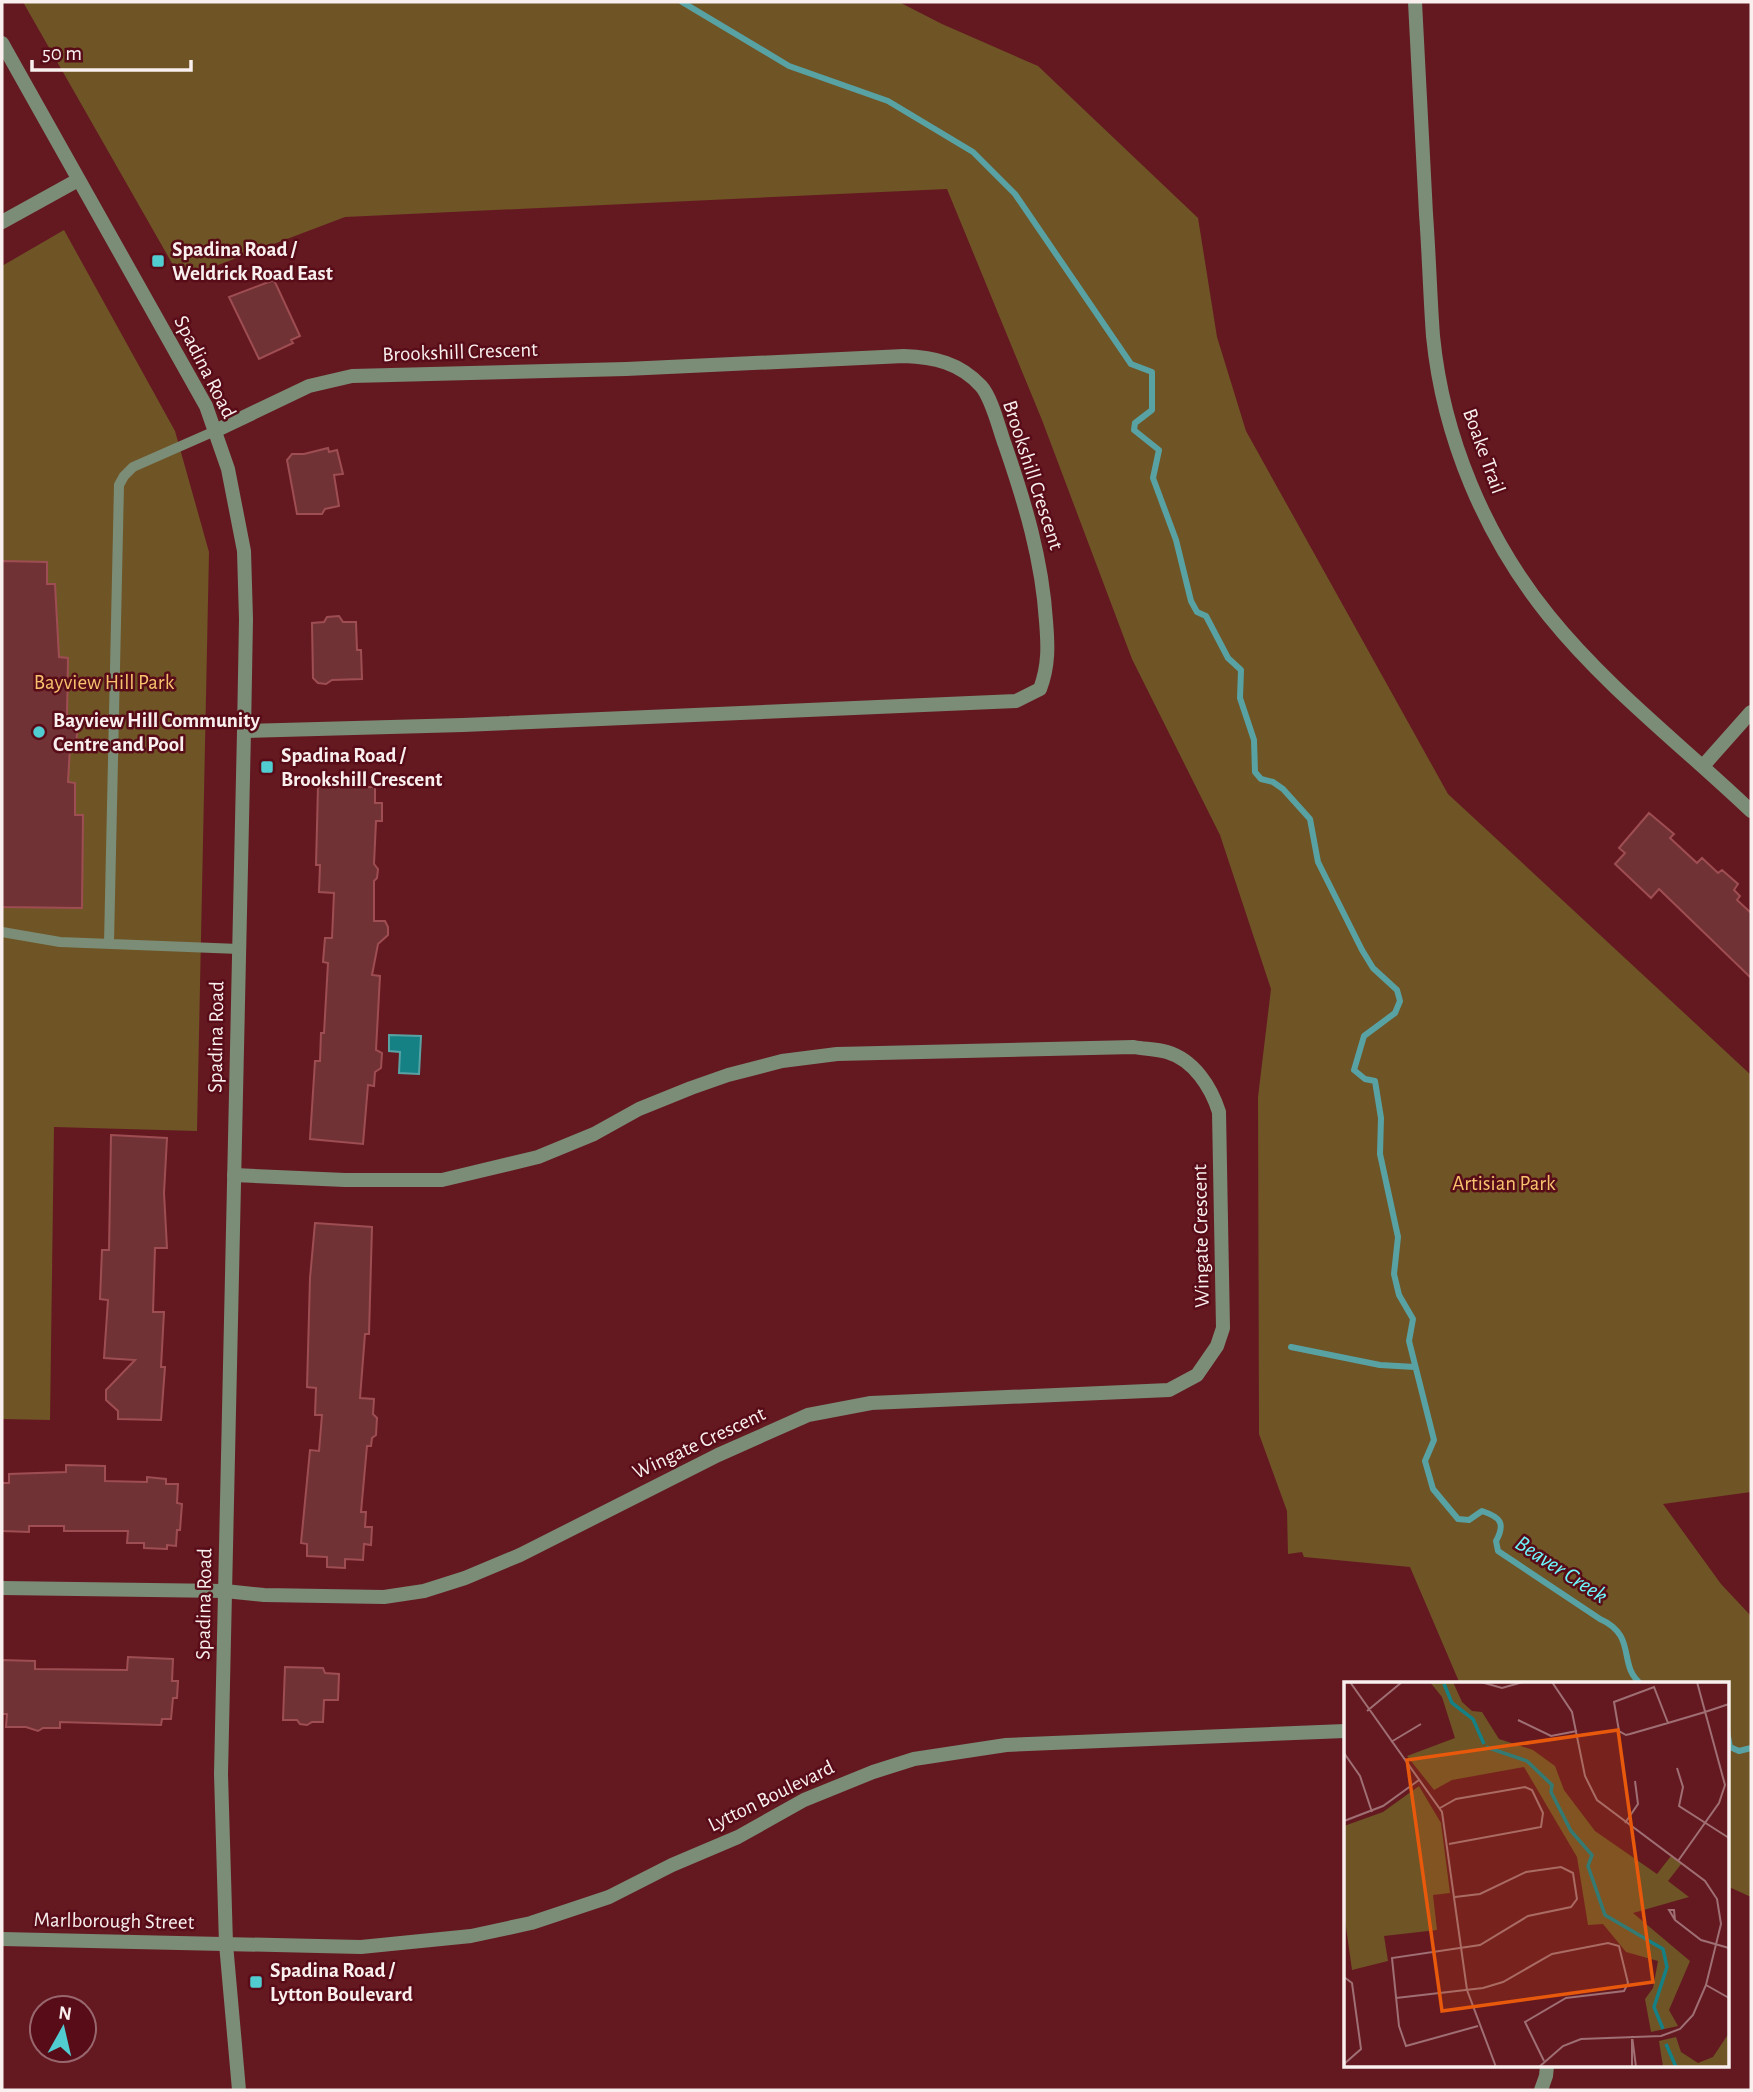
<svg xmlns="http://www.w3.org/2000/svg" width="1753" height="2092" viewBox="0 0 1753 2092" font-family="'Alegreya Sans',sans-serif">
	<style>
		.green { fill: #6f5426 }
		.water { fill: #158185; stroke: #59a2a4; stroke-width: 2 }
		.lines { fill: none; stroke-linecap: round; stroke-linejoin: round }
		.stream { stroke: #59a2a4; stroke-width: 6 }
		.building { fill: #713236; stroke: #9e4e52; stroke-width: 2 }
		.service { stroke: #7b8d76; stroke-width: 10 }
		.minor { stroke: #7b8d76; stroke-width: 14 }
		.tertiary { stroke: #7b8d76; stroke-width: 14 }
		.poi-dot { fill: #51ccd1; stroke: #580c18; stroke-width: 2.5 }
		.labels { text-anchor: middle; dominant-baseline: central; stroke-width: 5; stroke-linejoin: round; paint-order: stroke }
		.poi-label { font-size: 21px; font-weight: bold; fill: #f8efee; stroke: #580c18; text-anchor: start }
		.street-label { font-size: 21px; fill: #f8efee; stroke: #580c18 }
		.park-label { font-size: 21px; fill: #f6c26d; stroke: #580c18 }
		.water-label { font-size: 23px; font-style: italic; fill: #6df6fb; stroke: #580c18 }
		.inset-river { fill: none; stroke: #158185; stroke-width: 3.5 }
		.inset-road { fill: none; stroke: #9f6f73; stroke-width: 2 }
		.view { fill: #e8590c; fill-opacity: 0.15; stroke: #e8590c; stroke-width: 3.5 }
		.inset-edge { fill: none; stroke: #f8efee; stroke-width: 3.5 }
	</style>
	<rect width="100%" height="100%" fill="#641921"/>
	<path class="green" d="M 23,2 L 899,2 L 942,24 L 1038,66 L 1198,218 L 1217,337 L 1246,431 L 1448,794 L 1751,1075 L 1751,1492 L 1663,1504 L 1721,1584 L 1751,1616 L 1751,1897 L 1727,1886 L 1727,1684 L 1460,1684 L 1410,1567 L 1304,1557 L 1302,1552 L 1288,1554 L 1287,1511 L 1259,1434 L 1258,1097 L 1271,989 L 1220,835 L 1132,659 L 1042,420 L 947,189 L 345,217 L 181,279 Z
		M 64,230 L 175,431 L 209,552 L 197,1131 L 54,1127 L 50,1420 L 2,1419 L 2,266 Z"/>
	<path class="water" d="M 389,1035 L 421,1036 L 419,1074 L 399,1073 L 400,1052 L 389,1051 Z"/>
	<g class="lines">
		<path class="stream" d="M 682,2 L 789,66 L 888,101 L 973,152 L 1015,194 L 1131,364 L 1152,372 L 1152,410 L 1135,423 L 1134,430 L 1159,450 L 1153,478 L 1176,540 L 1191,601 L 1197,612 L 1206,616 L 1228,658 L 1241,670 L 1240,698 L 1254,740 L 1255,772 L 1261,779 L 1273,782 L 1283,789 L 1310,819 L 1318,862 L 1362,950 L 1373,968 L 1397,990 L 1400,1001 L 1395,1013 L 1364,1036 L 1354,1070 L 1365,1079 L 1375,1081 L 1381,1118 L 1380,1154 L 1398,1237 L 1394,1274 L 1399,1295 L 1413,1319 L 1409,1341 L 1434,1440 L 1425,1461 L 1433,1489 L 1458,1519 L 1469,1520 L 1482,1511 C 1500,1517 1506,1523 1496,1541 L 1498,1551 L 1600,1619 C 1638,1636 1617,1665 1641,1684
			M 1291,1347 L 1380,1365 L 1415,1367
			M 1727,1731 L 1730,1747 L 1739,1751 L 1751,1748"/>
	</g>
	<path class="building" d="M 274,280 L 300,336 L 291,340 L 293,343 L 259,359 L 229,297 Z
		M 328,448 L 329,452 L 337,450 L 343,474 L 334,475 L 339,506 L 325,509 L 322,514 L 297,514 L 287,460 L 292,454 L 304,454 Z
		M 2,561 L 47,562 L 47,584 L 55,584 L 59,657 L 68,658 L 67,717 L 78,717 L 76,748 L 70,747 L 68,782 L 75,783 L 75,815 L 83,815 L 82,908 L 2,907 Z
		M 339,616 L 343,622 L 356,622 L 357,650 L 361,650 L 362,679 L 332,680 L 326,684 L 318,683 L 313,678 L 312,623 L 324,622 L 327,617 Z
		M 335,782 L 357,782 L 357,787 L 375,787 L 375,803 L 382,803 L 382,821 L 376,821 L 374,864 L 378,869 L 377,878 L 374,881 L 374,921 L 385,921 L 388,927 L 388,935 L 378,944 L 372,975 L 380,976 L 376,1050 L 382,1053 L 381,1068 L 375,1072 L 374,1086 L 368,1085 L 363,1144 L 310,1139 L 315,1061 L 320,1061 L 321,1033 L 324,1033 L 328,963 L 323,962 L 325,938 L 332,938 L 334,893 L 319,892 L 320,865 L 316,865 L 318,787 L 334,787 Z
		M 1649,813 L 1674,834 L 1670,838 L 1697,863 L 1702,858 L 1718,873 L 1722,870 L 1738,884 L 1734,890 L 1740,896 L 1737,900 L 1751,913 L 1751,978 L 1659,889 L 1651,898 L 1615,864 L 1625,853 L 1619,848 Z
		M 111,1135 L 167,1138 L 164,1193 L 167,1248 L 155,1248 L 153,1312 L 164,1312 L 161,1367 L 165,1367 L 161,1420 L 118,1419 L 118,1411 L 106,1400 L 106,1390 L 135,1360 L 104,1358 L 108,1300 L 100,1299 L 102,1250 L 109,1250 Z
		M 315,1223 L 372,1227 L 369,1334 L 365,1334 L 360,1398 L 374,1399 L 373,1414 L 377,1418 L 376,1435 L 372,1438 L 371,1446 L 367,1446 L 361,1512 L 366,1512 L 365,1527 L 372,1527 L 371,1545 L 364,1544 L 363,1560 L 345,1559 L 345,1568 L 327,1567 L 327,1557 L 307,1556 L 307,1544 L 301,1543 L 310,1450 L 319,1451 L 322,1415 L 315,1415 L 316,1388 L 307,1387 L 310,1278 Z
		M 66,1465 L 105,1466 L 105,1481 L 147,1482 L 147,1477 L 166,1479 L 166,1484 L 178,1484 L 177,1503 L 182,1504 L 180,1530 L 177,1530 L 176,1546 L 167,1545 L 167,1549 L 144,1548 L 144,1543 L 127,1543 L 128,1531 L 64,1531 L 64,1526 L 29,1526 L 29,1532 L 2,1531 L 2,1483 L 9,1483 L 9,1474 L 66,1472 Z
		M 128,1657 L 173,1659 L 172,1681 L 178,1681 L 177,1698 L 173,1698 L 171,1719 L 162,1719 L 161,1725 L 60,1722 L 60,1728 L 43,1728 L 38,1731 L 26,1727 L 6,1727 L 7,1714 L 2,1714 L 2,1660 L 35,1661 L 35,1669 L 127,1670 Z
		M 285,1667 L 323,1668 L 325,1673 L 339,1674 L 338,1700 L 324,1700 L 323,1722 L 312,1722 L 307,1725 L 300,1724 L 297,1720 L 283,1720 Z"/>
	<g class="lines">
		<path class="service" d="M 2,932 L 60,942 L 239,949
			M 109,943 L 119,485 L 124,476 L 133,467 L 215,431"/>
		<path class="minor" d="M 215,431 L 309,386 L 352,376 L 626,369 L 904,356 C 934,357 960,363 981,386 C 992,398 999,429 1005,445 C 1025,503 1042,559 1046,621 C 1048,645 1049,665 1040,689 L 1016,701 L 463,725 L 244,731
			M 1703,766 L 1751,712
			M 2,1588 L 225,1591 L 264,1595 L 384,1597 L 424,1591 L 465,1578 L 520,1555 L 718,1455 L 808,1415 L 871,1403 L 1169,1390 L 1197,1375 L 1217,1346 L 1223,1328 L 1219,1112 C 1211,1087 1194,1060 1167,1052 C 1156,1049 1144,1049 1134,1047 L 837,1054 L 782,1061 L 728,1075 L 691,1088 L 639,1109 L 594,1134 L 538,1157 L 442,1180 L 345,1180 L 234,1175
			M 2,1939 L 361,1947 L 471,1936 L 531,1923 L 609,1897 L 672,1865 L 738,1837 L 804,1800 L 873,1772 L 914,1759 L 1006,1745 L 1345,1731
			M 1541,2090 L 1546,2076 L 1547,2066"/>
		<path class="tertiary" d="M 1415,2 C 1418,72 1422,143 1426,214 C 1429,254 1430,295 1433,336 C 1443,437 1485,537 1549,616 C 1608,689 1684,747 1751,811
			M 2,43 L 206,406 L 228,469 L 244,551 L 246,619 L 244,731 L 221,1774 L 226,1944 L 239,2090
			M 2,222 L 78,180"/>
	</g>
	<g class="poi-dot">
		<rect x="151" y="254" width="14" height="14" rx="3.5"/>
		<circle cx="39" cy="732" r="7"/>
		<rect x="260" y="760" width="14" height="14" rx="3.5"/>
		<rect x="249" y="1975" width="14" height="14" rx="3.5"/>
	</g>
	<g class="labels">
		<g class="poi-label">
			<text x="172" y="249">Spadina Road /<tspan x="172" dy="24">Weldrick Road East</tspan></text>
			<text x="53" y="720">Bayview Hill Community<tspan x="53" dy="24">Centre and Pool</tspan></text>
			<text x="281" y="755">Spadina Road /<tspan x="281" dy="24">Brookshill Crescent</tspan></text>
			<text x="270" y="1970">Spadina Road /<tspan x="270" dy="24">Lytton Boulevard</tspan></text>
		</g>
		<g class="street-label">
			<text transform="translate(460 352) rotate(-2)">Brookshill Crescent</text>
			<text transform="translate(205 367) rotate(63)">Spadina Road</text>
			<text transform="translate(1484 451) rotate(70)">Boake Trail</text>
			<text transform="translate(1033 475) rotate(72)">Brookshill Crescent</text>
			<text transform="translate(216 1037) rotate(-89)">Spadina Road</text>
			<text transform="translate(1201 1236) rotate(-91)">Wingate Crescent</text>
			<text transform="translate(699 1443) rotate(-25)">Wingate Crescent</text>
			<text transform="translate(204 1604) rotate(-89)">Spadina Road</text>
			<text transform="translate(771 1796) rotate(-26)">Lytton Boulevard</text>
			<text transform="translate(114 1921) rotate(1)">Marlborough Street</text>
		</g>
		<g class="park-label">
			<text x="104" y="682">Bayview Hill Park</text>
			<text x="1504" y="1183">Artisian Park</text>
		</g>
		<g class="water-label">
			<text transform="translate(1561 1570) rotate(33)">Beaver Creek</text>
		</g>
	</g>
	<g transform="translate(1344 1682)">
		<rect width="385" height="385" fill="#641921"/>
		<path d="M 86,0 L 109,0 L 118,20 L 128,29 L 138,30 L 155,57 L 189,68 L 211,84 L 220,108 L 251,149 L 313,192 L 327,174 L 338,181 L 324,199 L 345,215 L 289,231 L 346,279 L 325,328 L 334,344 L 307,350 L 301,317 L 309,306 L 314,279 L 282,270 L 259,242 L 244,243 L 233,175 L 180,85 L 108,98 L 90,108 L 63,74 L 111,56 L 98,15 ZM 75,104 L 97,141 L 106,211 L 89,213 L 93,248 L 40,254 L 44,279 L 8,288 L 0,231 L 0,144 L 39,130 ZM 385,351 L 385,385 L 319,385 L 315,359 L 332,355 L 337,370 L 354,381 L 369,375 Z" fill="#6f5426"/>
		<path class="inset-river" d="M 100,2 L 108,21 L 129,37 L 140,62M 142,65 L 183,79 L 208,103 L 207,110 L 227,149 L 248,173 L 244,184 L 261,233 L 319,267 L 323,285 L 310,325 L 319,347M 322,362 L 332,385"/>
		<path class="inset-road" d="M 6,0 L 98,130 L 123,308 L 152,385M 137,0 L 158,6 L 179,0M 23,29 L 58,0M 174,38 L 207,54 L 233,49M 324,41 L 310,5 L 270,20 L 275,49 L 282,53 L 286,52 L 324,41 L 361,30 L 385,22M 47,60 L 77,42M 0,71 L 16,94 L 28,130M 333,86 L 339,105 L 335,124 L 385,156M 96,126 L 112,117 L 181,105 L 188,108 L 199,131 L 197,145 L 105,162M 0,139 L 39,124 L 75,98M 281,141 L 294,122 L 291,99M 334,179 L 375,121 L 381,103 L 353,0M 111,215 L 136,212 L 182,190 L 217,185 L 229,191 L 233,217 L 227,225 L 184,234 L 136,263 L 48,276 L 55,344 L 62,364 L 134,344M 331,238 L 325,228 L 330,228 L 331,238 L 357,258 L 385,266M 0,295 L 8,301 L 17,367 L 0,382M 362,303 L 385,316M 52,316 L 139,306 L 159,300 L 208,272 L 264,261 L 275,264 L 284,301 L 280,309 L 222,316 L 181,340 L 200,379M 288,354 L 292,385M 195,385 L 219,364 L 237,357 L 317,354 L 336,347 L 349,333 L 362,303 L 377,242 L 373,217 L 361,199 L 253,118 L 241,94 L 228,30 L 208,0M 288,385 L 288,354"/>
		<path class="view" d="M 274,48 L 309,300 L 98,329 L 63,78 Z"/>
		<rect width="385" height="385" class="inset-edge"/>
	</g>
	<rect width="1753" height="2092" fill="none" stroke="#f8efee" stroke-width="7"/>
	<g transform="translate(63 2029) rotate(8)"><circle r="33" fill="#580c18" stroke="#98676e" stroke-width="2"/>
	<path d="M0-5L12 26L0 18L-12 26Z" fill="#51ccd1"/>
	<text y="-10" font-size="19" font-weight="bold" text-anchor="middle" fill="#f8efee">N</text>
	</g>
	<path d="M32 60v10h159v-10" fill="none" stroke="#f8efee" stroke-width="3.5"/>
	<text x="42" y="60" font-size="21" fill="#f8efee" stroke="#580c18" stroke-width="5" paint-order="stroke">50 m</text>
</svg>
